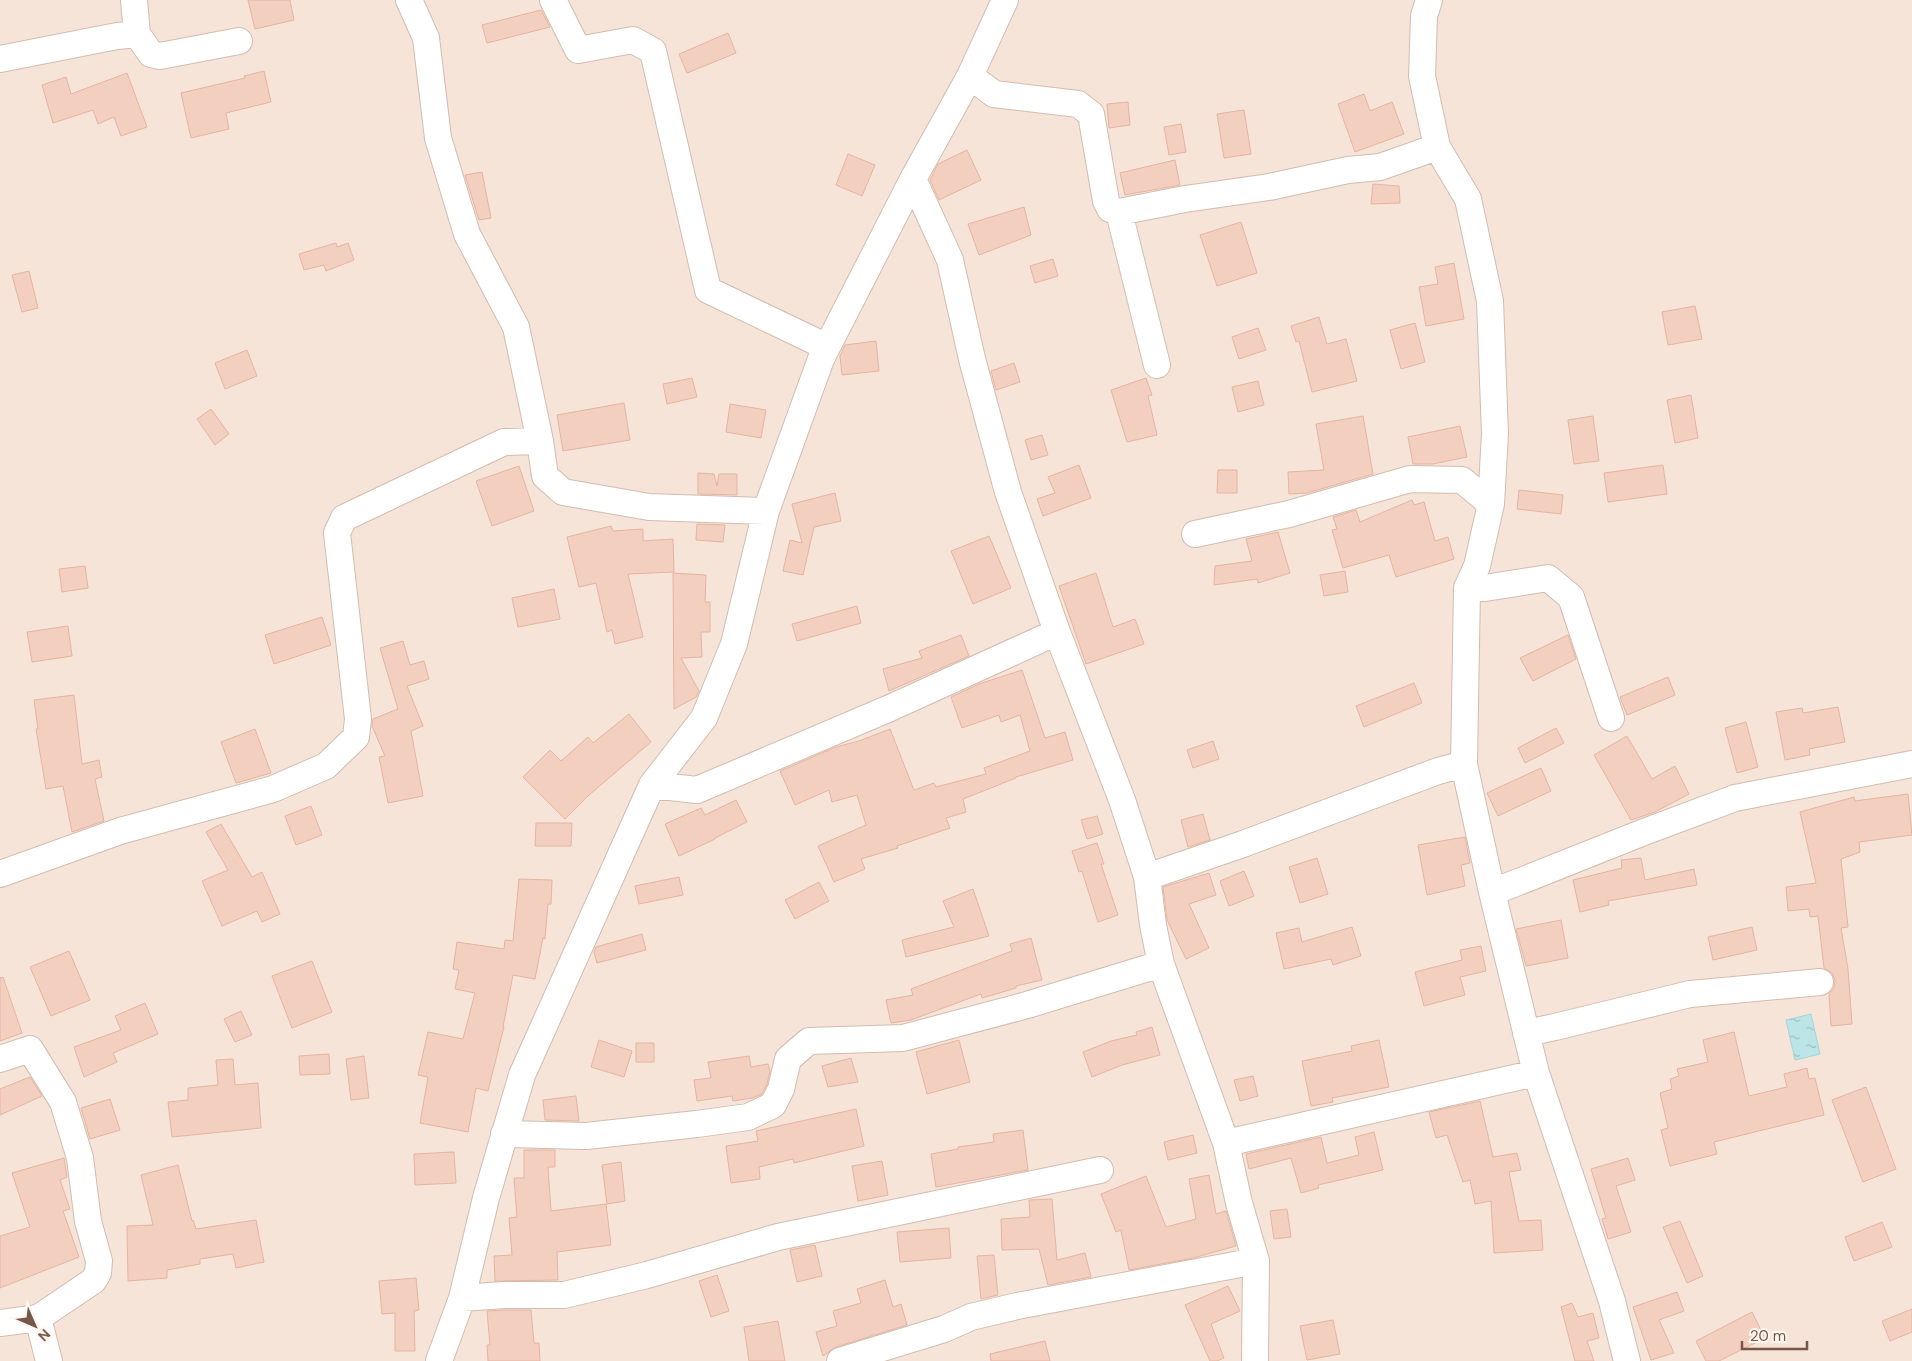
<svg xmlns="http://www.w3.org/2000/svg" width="1912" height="1361" viewBox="0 0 1912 1361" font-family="'DM Sans',sans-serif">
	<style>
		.residential { fill: #f5e4d7 }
		.water { fill: url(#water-ripples); stroke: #a2d6d9 }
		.building { fill: #f3cfc0; stroke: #e6b4a0 }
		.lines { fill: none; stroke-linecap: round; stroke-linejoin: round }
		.minor-casing { stroke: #d2bcb0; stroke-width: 28 }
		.minor { stroke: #fff; stroke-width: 26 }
	</style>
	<defs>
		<pattern id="water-ripples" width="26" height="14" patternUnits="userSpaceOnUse" patternTransform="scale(1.25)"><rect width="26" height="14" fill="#bce5e7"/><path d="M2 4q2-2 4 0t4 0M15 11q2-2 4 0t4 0" fill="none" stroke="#9ebcbd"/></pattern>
	</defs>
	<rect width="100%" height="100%" fill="#fdf3e9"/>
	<path class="residential" d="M 0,0 L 1912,0 L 1912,1361 L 0,1361 Z"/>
	<path class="water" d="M 1811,1014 L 1820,1054 L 1795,1060 L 1786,1020 Z"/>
	<path class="building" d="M 248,0 L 290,0 L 294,20 L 255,29 Z
		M 541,10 L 550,27 L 487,43 L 482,25 Z
		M 728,33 L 736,53 L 687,73 L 679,54 Z
		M 264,71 L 271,102 L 226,113 L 229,129 L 191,138 L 181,93 L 245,78 L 244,76 Z
		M 127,73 L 147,127 L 121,136 L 114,117 L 98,124 L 93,110 L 53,123 L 42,85 L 66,77 L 71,94 Z
		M 1364,94 L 1370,111 L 1392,102 L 1404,134 L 1355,152 L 1338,104 Z
		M 1128,102 L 1130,125 L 1109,128 L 1107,104 Z
		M 1244,110 L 1251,154 L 1224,158 L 1217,114 Z
		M 1181,124 L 1186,152 L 1169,155 L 1164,127 Z
		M 967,150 L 981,180 L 939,200 L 930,180 L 938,164 Z
		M 848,154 L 875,165 L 862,196 L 836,185 Z
		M 1175,160 L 1180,185 L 1125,195 L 1120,173 Z
		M 482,172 L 491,218 L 479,220 L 465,175 Z
		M 1373,184 L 1399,186 L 1400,203 L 1371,204 Z
		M 1024,207 L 1031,235 L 979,255 L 968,224 Z
		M 1241,222 L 1257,273 L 1217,286 L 1200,235 Z
		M 336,243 L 337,247 L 348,243 L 354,260 L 326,271 L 324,265 L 304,270 L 299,254 Z
		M 1053,259 L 1058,276 L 1035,283 L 1030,266 Z
		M 1454,263 L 1464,319 L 1426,326 L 1419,287 L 1438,284 L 1435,267 Z
		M 29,271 L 38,308 L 22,312 L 12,275 Z
		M 1695,306 L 1702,339 L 1668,345 L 1662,312 Z
		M 1319,317 L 1327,344 L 1346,339 L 1357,381 L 1312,392 L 1299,341 L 1296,342 L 1291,326 Z
		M 1415,323 L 1425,362 L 1401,369 L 1390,330 Z
		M 1258,328 L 1266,350 L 1239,359 L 1232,337 Z
		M 876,341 L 879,371 L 842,375 L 840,356 L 845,345 Z
		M 247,350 L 257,376 L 225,389 L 215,363 Z
		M 1014,363 L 1020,382 L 996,390 L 991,371 Z
		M 692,378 L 697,397 L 667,404 L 663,384 Z
		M 1146,378 L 1152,395 L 1148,396 L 1157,435 L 1127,442 L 1111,390 Z
		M 1258,381 L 1264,405 L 1238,412 L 1232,387 Z
		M 1691,395 L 1698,438 L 1675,443 L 1667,400 Z
		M 624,403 L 630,440 L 563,451 L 557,415 Z
		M 730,404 L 766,410 L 761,438 L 726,432 Z
		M 211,409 L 229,434 L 215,445 L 197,419 Z
		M 1363,416 L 1373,474 L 1307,493 L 1289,494 L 1288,472 L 1324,470 L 1316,424 Z
		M 1593,416 L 1599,461 L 1574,464 L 1568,420 Z
		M 1460,426 L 1467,457 L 1433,464 L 1413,464 L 1408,437 Z
		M 1042,435 L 1048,455 L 1031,460 L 1025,440 Z
		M 1079,465 L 1091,498 L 1043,516 L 1037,499 L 1055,493 L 1048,477 Z
		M 1663,465 L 1667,494 L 1608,502 L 1604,473 Z
		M 519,466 L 534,511 L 492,526 L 476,481 Z
		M 1218,470 L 1237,470 L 1237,493 L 1217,493 Z
		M 698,473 L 714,474 L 717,486 L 719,474 L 737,474 L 737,495 L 698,494 Z
		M 1519,490 L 1563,495 L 1561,514 L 1517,509 Z
		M 835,493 L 841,521 L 814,527 L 803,575 L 783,571 L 790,540 L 802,543 L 792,504 Z
		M 1412,500 L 1414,505 L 1424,502 L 1435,541 L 1448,537 L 1454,559 L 1396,577 L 1389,555 L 1343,568 L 1332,530 L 1337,529 L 1333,517 L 1356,510 L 1360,522 Z
		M 697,524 L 725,525 L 723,542 L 696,540 Z
		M 611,526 L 613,531 L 643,529 L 643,541 L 673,539 L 674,572 L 628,574 L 643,637 L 615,644 L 612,630 L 607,632 L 596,583 L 579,587 L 567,537 Z
		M 1278,532 L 1290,573 L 1258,583 L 1257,579 L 1214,585 L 1215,566 L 1252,561 L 1246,539 Z
		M 989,536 L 1011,588 L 973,604 L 951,551 Z
		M 85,566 L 88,588 L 62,592 L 59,569 Z
		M 1345,571 L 1348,592 L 1324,596 L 1320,575 Z
		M 673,573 L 706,575 L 705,602 L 710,602 L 710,632 L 701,632 L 702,657 L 681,658 L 699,691 L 696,697 L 674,709 Z
		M 1096,573 L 1113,627 L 1135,619 L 1144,644 L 1086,664 L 1059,586 Z
		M 554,589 L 560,619 L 518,627 L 512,598 Z
		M 857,606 L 861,623 L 797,641 L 792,624 Z
		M 322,617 L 331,645 L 274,664 L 265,635 Z
		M 68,626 L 72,656 L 32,662 L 27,632 Z
		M 961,635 L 969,656 L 889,691 L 883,669 L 922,658 L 919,651 Z
		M 1568,635 L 1576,659 L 1533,681 L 1520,658 Z
		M 403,641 L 410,665 L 424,661 L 429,679 L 407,686 L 423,726 L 411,731 L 423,796 L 388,803 L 379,757 L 385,756 L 372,726 L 373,719 L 398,709 L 380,648 Z
		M 1022,670 L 1045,738 L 1065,732 L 1073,760 L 1016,777 L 1016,778 L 963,799 L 966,812 L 946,818 L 950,828 L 897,846 L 898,848 L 861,859 L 865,869 L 834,882 L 818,846 L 866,825 L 857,795 L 832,802 L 829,790 L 795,805 L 780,771 L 836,747 L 859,741 L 890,729 L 914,790 L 934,783 L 936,787 L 986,774 L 984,768 L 1030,751 L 1020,715 L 1001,722 L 999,715 L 962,728 L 951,697 L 979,684 Z
		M 1668,677 L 1675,695 L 1627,715 L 1620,697 Z
		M 1414,683 L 1422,703 L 1364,727 L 1356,706 Z
		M 74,695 L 82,764 L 99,760 L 102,777 L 95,779 L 104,821 L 72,832 L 63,786 L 46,789 L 36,729 L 38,729 L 34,700 Z
		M 1838,707 L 1845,742 L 1809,749 L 1810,755 L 1785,760 L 1776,712 L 1802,708 L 1803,713 Z
		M 629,714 L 651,742 L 588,796 L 565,819 L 523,777 L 550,750 L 561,761 L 588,737 L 593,743 Z
		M 1746,722 L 1758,767 L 1737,773 L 1725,728 Z
		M 1556,728 L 1564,743 L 1525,763 L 1518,748 Z
		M 255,729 L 271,773 L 236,783 L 221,742 Z
		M 1627,736 L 1652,779 L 1675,766 L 1689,794 L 1655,812 L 1631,820 L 1594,755 Z
		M 1213,741 L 1219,759 L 1193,768 L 1187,750 Z
		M 1541,768 L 1551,791 L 1498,816 L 1487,793 Z
		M 1908,794 L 1912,835 L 1859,842 L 1860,852 L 1841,859 L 1848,927 L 1841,928 L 1848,969 L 1852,1024 L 1831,1026 L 1829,994 L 1834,988 L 1835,980 L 1832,973 L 1824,968 L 1818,916 L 1810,917 L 1809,909 L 1788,911 L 1786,887 L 1816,883 L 1800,812 L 1854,797 L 1855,801 Z
		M 736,800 L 747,822 L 715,838 L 715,839 L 679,856 L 665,824 L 701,808 L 705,815 Z
		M 311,806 L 322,835 L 296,845 L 285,816 Z
		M 1203,814 L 1210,840 L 1188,847 L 1181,820 Z
		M 1097,816 L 1103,834 L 1087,839 L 1081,820 Z
		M 536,823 L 572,823 L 571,846 L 535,846 Z
		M 221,824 L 252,877 L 262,872 L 280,914 L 262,922 L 257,911 L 222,926 L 202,881 L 228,870 L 206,832 Z
		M 1465,837 L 1470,863 L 1461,865 L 1465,886 L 1427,895 L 1418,845 Z
		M 1097,843 L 1104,864 L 1101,864 L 1118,915 L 1098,922 L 1082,871 L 1079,872 L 1072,851 Z
		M 1317,858 L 1328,894 L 1300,903 L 1289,867 Z
		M 1641,858 L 1645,880 L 1694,869 L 1697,885 L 1608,901 L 1609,905 L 1580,912 L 1573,880 L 1622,868 L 1621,860 Z
		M 1244,871 L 1254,896 L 1229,906 L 1220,881 Z
		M 1209,873 L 1216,895 L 1189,904 L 1209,948 L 1186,959 L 1167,920 L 1163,887 Z
		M 679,877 L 683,895 L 639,904 L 635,886 Z
		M 519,879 L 552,880 L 551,904 L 548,904 L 545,939 L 543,938 L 535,979 L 513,975 L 503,1027 L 504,1027 L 488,1091 L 476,1088 L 468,1132 L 420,1123 L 428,1077 L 418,1075 L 428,1032 L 463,1039 L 475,993 L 455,989 L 459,970 L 453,969 L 457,942 L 504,949 L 505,940 L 513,941 Z
		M 819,882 L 829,901 L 795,919 L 785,900 Z
		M 973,889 L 989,936 L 906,957 L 902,940 L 954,927 L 943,901 Z
		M 1561,920 L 1568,958 L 1526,966 L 1516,929 Z
		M 1352,927 L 1361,956 L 1333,965 L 1331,959 L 1284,969 L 1276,933 L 1299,928 L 1302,942 Z
		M 1752,927 L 1757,950 L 1713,960 L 1708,937 Z
		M 642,934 L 646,950 L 597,963 L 594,952 L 596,947 Z
		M 1031,938 L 1042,980 L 1016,986 L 1016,988 L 982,998 L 981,994 L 911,1020 L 891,1023 L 886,1000 L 913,995 L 911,989 L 1012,951 L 1010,944 Z
		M 1481,946 L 1486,971 L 1460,977 L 1465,995 L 1424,1006 L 1415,972 L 1462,960 L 1460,950 Z
		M 69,951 L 90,1000 L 51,1016 L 30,967 Z
		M 312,961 L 332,1012 L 292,1028 L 272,976 Z
		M 3,977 L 22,1033 L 0,1041 L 0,978 Z
		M 145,1003 L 158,1034 L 113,1053 L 117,1062 L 84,1077 L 74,1047 L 121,1030 L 115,1016 Z
		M 241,1011 L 252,1035 L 235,1042 L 224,1019 Z
		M 1152,1027 L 1160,1055 L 1122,1065 L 1092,1077 L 1083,1052 L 1111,1041 L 1137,1035 L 1136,1032 Z
		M 1734,1032 L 1749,1096 L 1787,1087 L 1784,1074 L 1807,1068 L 1809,1079 L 1815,1078 L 1824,1115 L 1714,1142 L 1717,1154 L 1670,1166 L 1661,1130 L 1668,1128 L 1660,1093 L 1672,1089 L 1670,1079 L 1679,1076 L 1677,1069 L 1708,1062 L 1703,1040 Z
		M 599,1040 L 632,1051 L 624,1077 L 591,1067 Z
		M 959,1040 L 970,1082 L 927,1094 L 916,1052 Z
		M 1379,1040 L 1389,1087 L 1332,1098 L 1333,1102 L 1311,1106 L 1302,1061 L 1352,1051 L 1351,1046 Z
		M 636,1043 L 654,1043 L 654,1062 L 636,1062 Z
		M 329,1054 L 330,1074 L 300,1075 L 299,1056 Z
		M 364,1056 L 369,1098 L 351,1100 L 346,1059 Z
		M 749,1056 L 751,1067 L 768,1064 L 770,1071 L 767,1084 L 762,1094 L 752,1098 L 733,1101 L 732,1096 L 697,1101 L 694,1080 L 711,1078 L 708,1062 Z
		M 851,1058 L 858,1082 L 828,1087 L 822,1066 Z
		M 233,1059 L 235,1085 L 258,1083 L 261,1128 L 172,1137 L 168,1102 L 188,1100 L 188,1088 L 218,1085 L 216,1060 Z
		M 1253,1076 L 1258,1096 L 1240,1101 L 1234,1080 Z
		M 30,1077 L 42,1096 L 0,1115 L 0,1089 Z
		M 1866,1087 L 1896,1169 L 1863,1182 L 1832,1100 Z
		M 576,1096 L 579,1121 L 545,1120 L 543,1100 Z
		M 110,1099 L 120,1130 L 90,1139 L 81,1108 Z
		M 1480,1101 L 1493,1157 L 1517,1153 L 1521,1170 L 1509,1172 L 1519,1221 L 1541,1220 L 1543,1250 L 1494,1253 L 1491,1201 L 1475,1204 L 1470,1180 L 1463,1182 L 1447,1135 L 1436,1138 L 1429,1112 Z
		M 856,1109 L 864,1146 L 794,1163 L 793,1159 L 759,1167 L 760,1179 L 731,1183 L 726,1146 L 758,1141 L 756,1131 Z
		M 1023,1130 L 1028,1170 L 936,1187 L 931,1154 L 958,1149 L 958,1147 L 994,1142 L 993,1134 Z
		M 1374,1132 L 1383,1170 L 1318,1185 L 1319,1188 L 1301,1193 L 1291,1158 L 1249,1169 L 1246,1154 L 1321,1137 L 1327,1163 L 1359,1155 L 1355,1137 Z
		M 1193,1135 L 1197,1153 L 1168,1160 L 1164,1142 Z
		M 524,1150 L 555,1150 L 555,1167 L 548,1167 L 551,1211 L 606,1204 L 611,1245 L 557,1252 L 558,1280 L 495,1281 L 494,1256 L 512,1255 L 509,1218 L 517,1217 L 514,1178 L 524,1178 Z
		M 454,1152 L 456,1183 L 415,1185 L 414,1154 Z
		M 64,1158 L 67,1177 L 60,1180 L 70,1209 L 63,1211 L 79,1257 L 0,1288 L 0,1236 L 30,1227 L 12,1173 Z
		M 1628,1158 L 1635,1180 L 1616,1186 L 1631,1232 L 1608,1239 L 1602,1219 L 1606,1218 L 1591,1169 Z
		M 882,1161 L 888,1195 L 858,1201 L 852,1166 Z
		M 621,1162 L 625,1201 L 607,1204 L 602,1165 Z
		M 178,1165 L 192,1221 L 193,1220 L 196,1229 L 256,1220 L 264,1262 L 236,1268 L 233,1254 L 200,1259 L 200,1264 L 167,1270 L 167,1278 L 128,1281 L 127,1226 L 153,1225 L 141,1175 Z
		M 1209,1175 L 1216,1214 L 1226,1211 L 1236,1246 L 1193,1258 L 1129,1270 L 1121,1230 L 1116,1232 L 1101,1194 L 1146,1176 L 1166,1227 L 1196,1219 L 1189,1179 Z
		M 1052,1199 L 1057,1260 L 1085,1253 L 1091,1277 L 1048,1285 L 1039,1249 L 1002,1250 L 1001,1219 L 1030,1217 L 1029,1200 Z
		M 1287,1209 L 1291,1237 L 1274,1239 L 1270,1211 Z
		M 1680,1221 L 1703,1276 L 1687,1283 L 1663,1227 Z
		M 1882,1222 L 1892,1247 L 1854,1261 L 1845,1237 Z
		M 949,1228 L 951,1258 L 900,1262 L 897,1232 Z
		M 815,1245 L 822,1276 L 797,1282 L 790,1250 Z
		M 994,1255 L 998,1295 L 981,1299 L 977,1256 Z
		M 717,1275 L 729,1311 L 711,1317 L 699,1281 Z
		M 416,1278 L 419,1310 L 414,1311 L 415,1351 L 395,1351 L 395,1313 L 382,1314 L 379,1281 Z
		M 885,1280 L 893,1307 L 901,1304 L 907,1325 L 836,1347 L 823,1356 L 816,1332 L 837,1326 L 833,1311 L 861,1303 L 857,1289 Z
		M 1228,1286 L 1240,1311 L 1211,1324 L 1224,1358 L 1217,1361 L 1210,1361 L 1185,1305 Z
		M 1677,1292 L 1684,1311 L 1659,1320 L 1674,1353 L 1651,1360 L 1633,1307 Z
		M 1572,1303 L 1578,1317 L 1593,1313 L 1599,1338 L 1587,1341 L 1594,1361 L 1575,1361 L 1561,1307 Z
		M 1912,1309 L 1912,1332 L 1890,1341 L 1882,1321 Z
		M 505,1310 L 531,1310 L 534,1343 L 539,1343 L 540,1361 L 488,1361 L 487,1345 L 490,1345 L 487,1311 Z
		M 1752,1312 L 1765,1338 L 1719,1361 L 1706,1361 L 1696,1341 Z
		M 1333,1320 L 1340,1354 L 1307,1360 L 1300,1326 Z
		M 778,1321 L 785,1361 L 749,1361 L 744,1327 Z
		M 1045,1341 L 1050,1361 L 991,1361 L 990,1354 Z"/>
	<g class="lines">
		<defs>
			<path id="minor" d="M 134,0 L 137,34
				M 409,0 L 426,38 L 438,138 L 467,234 L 516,327 L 540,441 L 545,476 L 563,492 L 649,507 L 766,511
				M 553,0 L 578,50 L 633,40 L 653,51 L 708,290 L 827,347
				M 1429,0 L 1424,16 L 1422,76 L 1437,147 L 1468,199 L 1490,301 L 1495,434 L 1491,504 L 1477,566 L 1467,588 L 1464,764 L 1492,892 L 1536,1073 L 1612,1301 L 1627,1361
				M 0,59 L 117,36 L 137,34 L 151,54 L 160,56 L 239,41
				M 970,76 L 994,94 L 1078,104 L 1091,114 L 1106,201 L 1110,209 L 1119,212 L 1185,199 L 1269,187 L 1348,170 L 1380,167 L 1437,147
				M 913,179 L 950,260 L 972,359 L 1008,492 L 1057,632 L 1122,800 L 1147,877 L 1153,925 L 1161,964 L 1226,1143 L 1239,1203 L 1256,1261 L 1255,1361
				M 1119,212 L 1157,365
				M 1195,534 L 1289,514 L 1410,479 L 1462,480 L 1491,504
				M 1467,588 L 1485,588 L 1548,578 L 1571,597 L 1611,718
				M 652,785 L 697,790 L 890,708 L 1057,632
				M 0,874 L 120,831 L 273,789 L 326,766 L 356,737 L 358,719 L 337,533 L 344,518 L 504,442 L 540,441
				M 1147,877 L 1243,844 L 1438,771 L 1464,764
				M 1492,892 L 1516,883 L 1644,832 L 1735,798 L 1912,764
				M 1526,1033 L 1555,1027 L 1690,994 L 1820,982
				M 0,1059 L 30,1049 L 63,1102 L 80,1158 L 88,1221 L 99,1261 L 98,1273 L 93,1281 L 38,1318 L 0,1323
				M 504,1134 L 586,1136 L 697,1124 L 748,1117 L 773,1105 L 781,1089 L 788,1059 L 809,1041 L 903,1038 L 1027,1005 L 1161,964
				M 1226,1143 L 1536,1073
				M 462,1298 L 504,1295 L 564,1295 L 647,1275 L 778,1237 L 1100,1170
				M 38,1318 L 49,1361
				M 439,1361 L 462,1298 L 486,1198 L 522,1075 L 652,785 L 704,718 L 734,644 L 766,511 L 821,359 L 913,179 L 970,76 L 1005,0
				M 840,1361 L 944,1329 L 971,1317 L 1017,1306 L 1256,1261"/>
		</defs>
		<use href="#minor" class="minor-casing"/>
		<use href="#minor" class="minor"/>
	</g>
	<g transform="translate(35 1326) rotate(135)" stroke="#fff7f0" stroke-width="4" paint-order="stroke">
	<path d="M0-4L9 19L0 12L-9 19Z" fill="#78574b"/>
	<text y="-8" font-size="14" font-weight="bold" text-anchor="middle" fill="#78574b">N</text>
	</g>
	<path d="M1742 1341v8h65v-8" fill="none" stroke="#78574b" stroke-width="2.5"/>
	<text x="1750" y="1341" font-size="15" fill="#78574b" stroke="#fff7f0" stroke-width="4" paint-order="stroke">20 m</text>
</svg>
